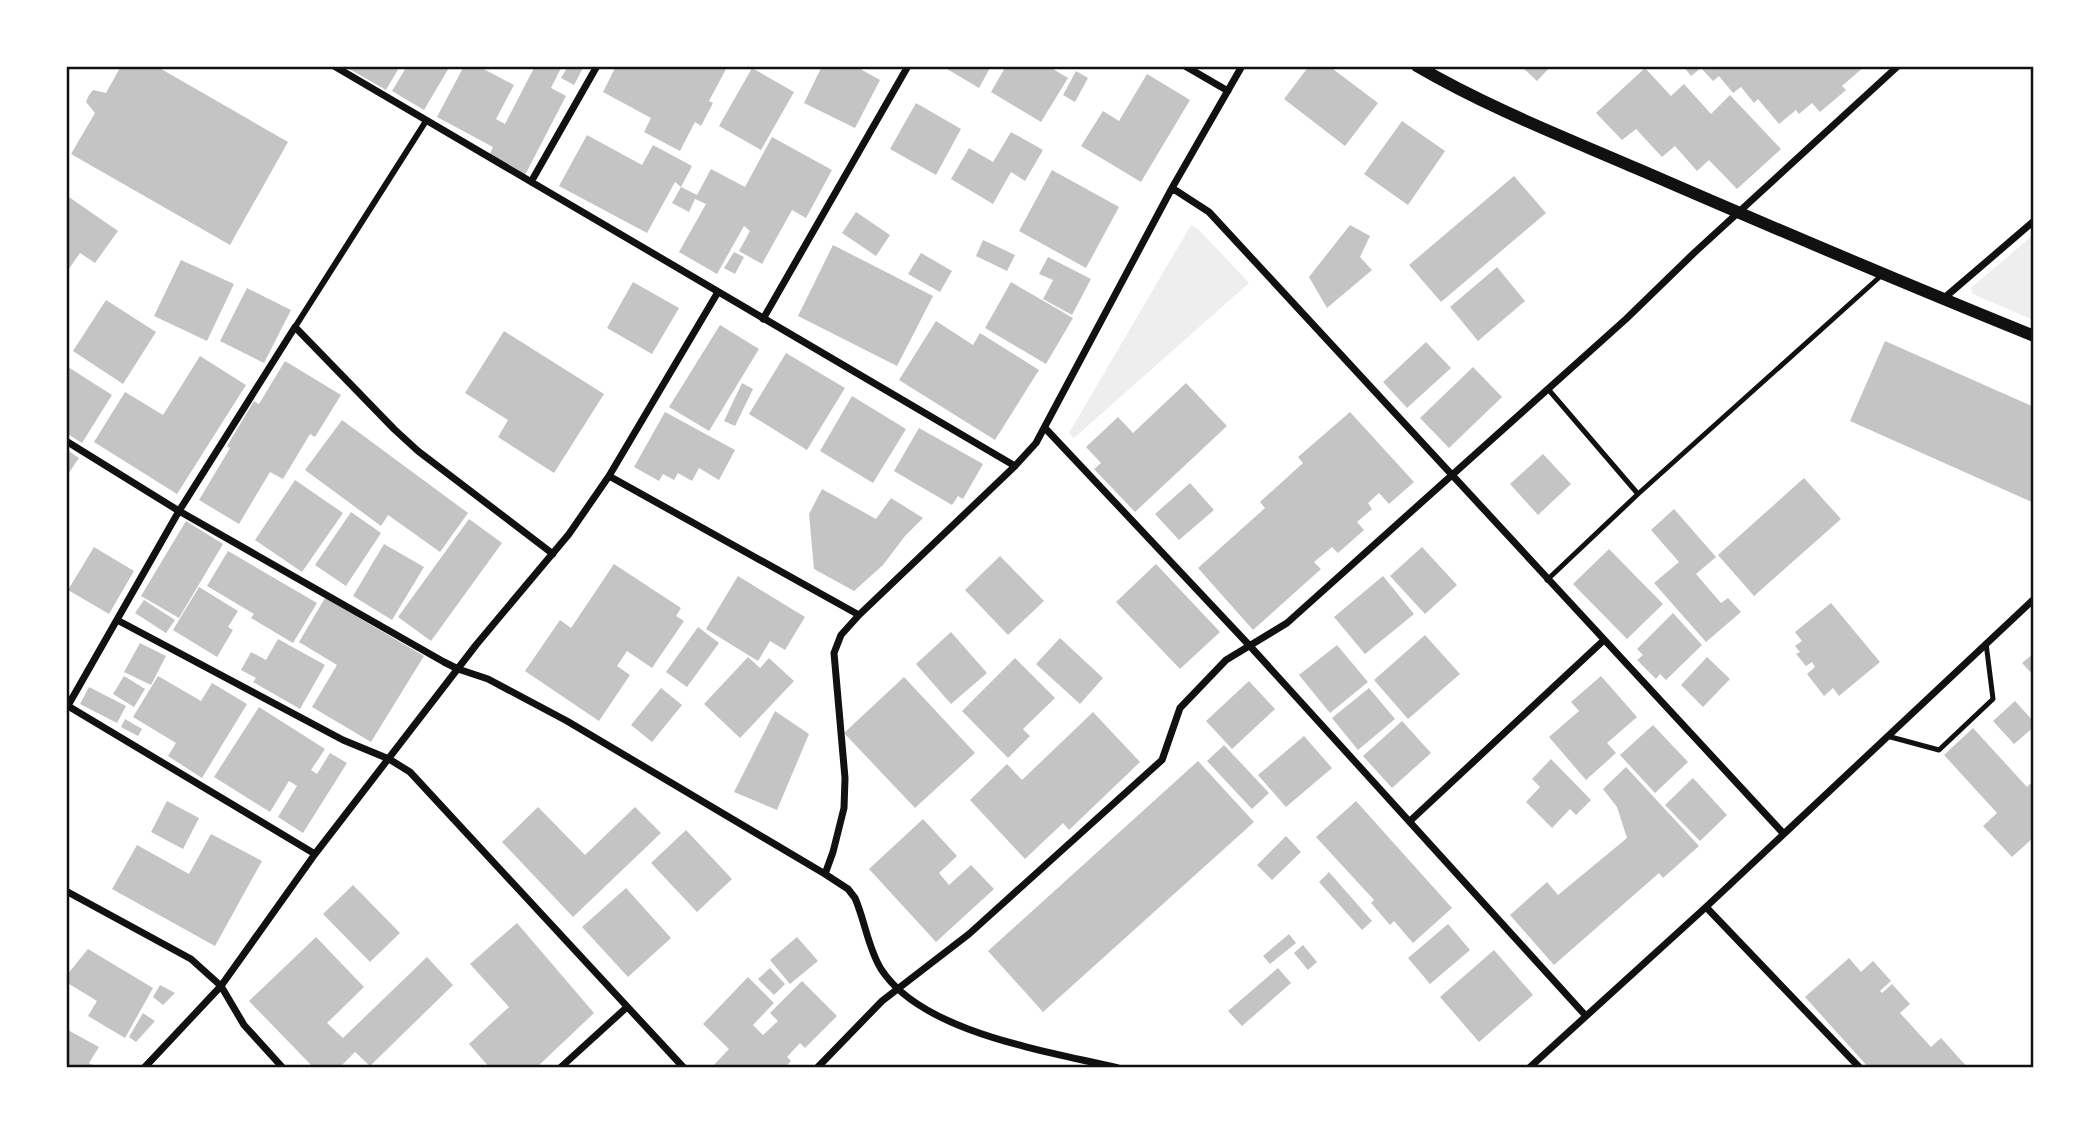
<svg xmlns="http://www.w3.org/2000/svg" width="2100" height="1134" viewBox="0 0 2100 1134" font-family="'Fira Sans',sans-serif">
	<style>
		.green { fill: #eee }
		.building { fill: #c4c4c4 }
		.lines { fill: none; stroke-linecap: round; stroke-linejoin: round }
		.service { stroke: #111; stroke-width: 5 }
		.pedestrian { stroke: #111; stroke-width: 6 }
		.minor { stroke: #111; stroke-width: 7 }
		.tertiary { stroke: #111; stroke-width: 12 }
		.neatline { fill: none; stroke: #111; stroke-width: 2.5 }
	</style>
	<rect width="100%" height="100%" fill="#fff"/>
	<path class="green" d="M 1191,225 L 1200,231 L 1249,283 L 1074,438 L 1069,433 Z
		M 2033,235 L 2033,320 L 1973,294 L 1971,288 Z"/>
	<path class="building" d="M 121,66 L 156,66 L 288,142 L 230,245 L 71,154 L 95,113 L 86,102 L 89,95 L 93,90 L 106,93 Z
		M 344,66 L 400,66 L 386,90 Z
		M 407,66 L 450,66 L 424,110 L 392,91 Z
		M 464,66 L 478,66 L 514,85 L 496,119 L 505,124 L 535,66 L 562,66 L 551,88 L 566,96 L 525,175 L 489,156 L 493,147 L 437,117 Z
		M 568,66 L 584,66 L 574,85 L 561,78 Z
		M 616,66 L 722,66 L 726,69 L 709,101 L 713,103 L 701,126 L 695,122 L 680,151 L 644,132 L 651,118 L 603,92 Z
		M 822,66 L 855,66 L 880,80 L 855,128 L 804,103 Z
		M 942,66 L 991,66 L 979,88 Z
		M 1006,66 L 1048,66 L 1068,78 L 1041,122 L 991,92 Z
		M 1309,66 L 1329,66 L 1378,103 L 1345,146 L 1284,99 Z
		M 1521,66 L 1551,66 L 1537,81 Z
		M 1683,66 L 1865,66 L 1842,86 L 1846,90 L 1820,112 L 1812,103 L 1799,114 L 1796,110 L 1779,124 L 1758,99 L 1754,103 L 1741,87 L 1733,93 L 1719,76 L 1713,81 L 1701,68 L 1691,76 Z
		M 752,68 L 794,92 L 761,150 L 719,126 Z
		M 1645,68 L 1671,96 L 1684,84 L 1711,114 L 1730,95 L 1781,149 L 1737,189 L 1709,160 L 1697,171 L 1675,146 L 1662,157 L 1636,129 L 1622,140 L 1596,113 Z
		M 1076,71 L 1088,78 L 1075,102 L 1063,95 Z
		M 1147,74 L 1190,100 L 1141,182 L 1081,146 L 1103,111 L 1119,121 Z
		M 916,103 L 961,129 L 936,175 L 890,149 Z
		M 1402,121 L 1445,151 L 1408,205 L 1364,174 Z
		M 1011,132 L 1043,150 L 1025,181 L 1011,172 L 993,204 L 951,179 L 969,148 L 993,162 Z
		M 587,135 L 642,165 L 653,145 L 692,166 L 681,187 L 697,195 L 711,169 L 745,187 L 772,137 L 832,170 L 806,218 L 792,210 L 762,264 L 739,251 L 750,231 L 744,226 L 717,274 L 679,252 L 706,204 L 695,199 L 689,212 L 672,203 L 681,187 L 675,182 L 647,233 L 559,186 Z
		M 1052,170 L 1119,207 L 1086,268 L 1019,231 Z
		M 1514,176 L 1546,213 L 1441,302 L 1409,265 Z
		M 66,195 L 118,231 L 95,263 L 80,253 L 66,273 Z
		M 856,212 L 890,235 L 876,256 L 842,233 Z
		M 1350,225 L 1370,236 L 1360,257 L 1372,270 L 1327,308 L 1309,277 Z
		M 983,240 L 1015,255 L 1007,271 L 976,256 Z
		M 833,245 L 933,296 L 897,366 L 798,316 Z
		M 734,252 L 744,257 L 735,274 L 724,268 Z
		M 921,253 L 952,271 L 940,292 L 908,274 Z
		M 1048,257 L 1091,279 L 1072,315 L 1043,299 L 1053,280 L 1039,274 Z
		M 181,260 L 234,284 L 207,341 L 154,316 Z
		M 1497,267 L 1525,301 L 1478,341 L 1450,307 Z
		M 633,282 L 679,308 L 652,354 L 607,328 Z
		M 1011,282 L 1073,318 L 1046,364 L 985,328 Z
		M 247,288 L 291,310 L 264,363 L 220,341 Z
		M 106,300 L 156,332 L 123,384 L 73,351 Z
		M 936,321 L 973,345 L 980,333 L 1039,370 L 995,440 L 899,380 Z
		M 720,325 L 759,349 L 709,431 L 669,407 Z
		M 504,331 L 604,394 L 554,473 L 498,437 L 508,420 L 465,393 Z
		M 1885,341 L 2034,407 L 2034,503 L 1850,421 Z
		M 1426,342 L 1451,368 L 1407,408 L 1383,382 Z
		M 786,353 L 845,388 L 807,450 L 749,414 Z
		M 200,356 L 246,385 L 177,494 L 94,442 L 125,392 L 163,415 Z
		M 285,361 L 341,395 L 315,437 L 310,434 L 283,479 L 270,472 L 239,524 L 199,500 L 230,448 L 227,446 L 254,401 L 259,404 Z
		M 68,367 L 112,395 L 82,443 L 66,433 Z
		M 1473,367 L 1502,397 L 1449,448 L 1420,418 Z
		M 742,383 L 753,389 L 735,426 L 724,421 Z
		M 1186,383 L 1227,426 L 1135,512 L 1094,469 L 1101,463 L 1086,447 L 1118,417 L 1133,433 Z
		M 852,396 L 906,429 L 873,483 L 820,451 Z
		M 665,412 L 735,450 L 719,480 L 699,468 L 692,481 L 678,473 L 674,480 L 663,474 L 659,481 L 634,467 Z
		M 1350,412 L 1414,482 L 1389,504 L 1379,493 L 1368,503 L 1372,509 L 1357,522 L 1364,530 L 1338,553 L 1332,547 L 1314,562 L 1321,569 L 1253,630 L 1198,568 L 1265,508 L 1260,502 L 1303,463 L 1298,457 Z
		M 342,420 L 468,513 L 440,552 L 388,515 L 381,526 L 305,470 Z
		M 919,428 L 983,464 L 963,499 L 958,496 L 952,505 L 894,471 Z
		M 66,449 L 79,458 L 66,477 Z
		M 1543,454 L 1571,484 L 1538,515 L 1510,484 Z
		M 1804,478 L 1841,519 L 1754,596 L 1718,555 Z
		M 295,480 L 343,513 L 302,572 L 255,540 Z
		M 1190,483 L 1214,510 L 1179,540 L 1155,514 Z
		M 822,489 L 876,519 L 891,498 L 923,518 L 905,536 L 883,565 L 854,591 L 814,569 L 809,514 Z
		M 1674,509 L 1716,557 L 1696,574 L 1721,603 L 1728,598 L 1741,612 L 1706,642 L 1654,583 L 1679,562 L 1651,530 Z
		M 351,512 L 381,533 L 346,586 L 315,565 Z
		M 469,519 L 502,543 L 431,641 L 398,617 Z
		M 186,521 L 223,544 L 179,618 L 141,596 Z
		M 384,544 L 424,567 L 392,620 L 353,596 Z
		M 94,547 L 134,571 L 109,614 L 68,590 Z
		M 1422,547 L 1457,585 L 1425,614 L 1390,576 Z
		M 1609,549 L 1663,604 L 1627,639 L 1573,584 Z
		M 228,551 L 317,603 L 293,643 L 251,618 L 254,614 L 207,586 Z
		M 1000,556 L 1044,601 L 1008,635 L 965,590 Z
		M 614,564 L 681,608 L 676,616 L 684,621 L 652,668 L 627,651 L 617,666 L 630,675 L 599,721 L 525,671 L 560,620 L 571,628 Z
		M 1156,564 L 1220,632 L 1180,669 L 1116,602 Z
		M 738,576 L 805,617 L 785,650 L 770,641 L 758,661 L 706,629 Z
		M 1383,576 L 1414,614 L 1365,654 L 1334,617 Z
		M 199,587 L 238,611 L 228,627 L 233,630 L 217,657 L 173,630 Z
		M 325,598 L 424,656 L 371,742 L 312,707 L 337,665 L 299,642 Z
		M 144,600 L 175,620 L 166,633 L 135,613 Z
		M 1831,603 L 1880,662 L 1839,696 L 1833,688 L 1824,696 L 1807,674 L 1815,667 L 1812,662 L 1806,666 L 1796,654 L 1800,652 L 1795,646 L 1802,641 L 1795,632 Z
		M 1673,613 L 1702,645 L 1666,680 L 1660,674 L 1656,679 L 1637,660 L 1643,655 L 1637,649 Z
		M 698,627 L 719,643 L 687,687 L 666,672 Z
		M 951,632 L 987,673 L 951,704 L 916,664 Z
		M 1425,635 L 1460,674 L 1408,719 L 1374,680 Z
		M 1060,638 L 1103,678 L 1080,704 L 1036,664 Z
		M 278,639 L 325,665 L 300,709 L 253,682 L 256,678 L 241,670 L 251,652 L 266,660 Z
		M 140,643 L 166,656 L 151,685 L 124,672 Z
		M 1337,645 L 1368,682 L 1330,713 L 1299,675 Z
		M 2034,653 L 2034,676 L 2022,663 Z
		M 748,657 L 760,668 L 769,658 L 794,681 L 740,738 L 704,704 Z
		M 1707,657 L 1730,679 L 1703,707 L 1681,685 Z
		M 1015,658 L 1055,698 L 1023,729 L 1030,736 L 1008,758 L 962,711 Z
		M 124,676 L 145,689 L 134,707 L 113,694 Z
		M 158,676 L 201,701 L 212,683 L 247,704 L 202,778 L 168,756 L 176,743 L 133,717 Z
		M 1601,676 L 1637,717 L 1607,743 L 1616,753 L 1586,780 L 1549,737 L 1579,711 L 1571,702 Z
		M 904,677 L 975,753 L 915,808 L 844,733 Z
		M 1249,681 L 1275,709 L 1232,749 L 1206,721 Z
		M 89,687 L 126,706 L 117,723 L 80,704 Z
		M 661,688 L 682,705 L 652,742 L 631,725 Z
		M 1369,688 L 1395,719 L 1358,750 L 1332,718 Z
		M 2015,701 L 2034,722 L 2034,727 L 2014,744 L 1993,721 Z
		M 259,707 L 325,749 L 311,770 L 317,774 L 330,753 L 347,763 L 303,833 L 278,817 L 297,786 L 289,781 L 270,812 L 214,777 Z
		M 775,711 L 809,734 L 777,810 L 734,792 Z
		M 1093,712 L 1140,762 L 1069,830 L 1063,823 L 1025,859 L 970,800 L 1007,764 L 1022,780 Z
		M 125,719 L 142,729 L 138,736 L 121,727 Z
		M 1402,721 L 1431,753 L 1392,788 L 1363,756 Z
		M 1653,725 L 1688,762 L 1655,793 L 1620,755 Z
		M 1973,728 L 2027,787 L 2034,780 L 2034,837 L 2012,857 L 1983,826 L 1997,813 L 1944,755 Z
		M 1304,736 L 1332,768 L 1286,807 L 1258,775 Z
		M 1224,745 L 1269,793 L 1252,809 L 1207,761 Z
		M 1551,759 L 1591,800 L 1576,815 L 1570,809 L 1552,828 L 1526,802 L 1540,787 L 1532,779 Z
		M 1198,761 L 1254,822 L 1043,1012 L 988,951 Z
		M 1626,767 L 1699,846 L 1663,878 L 1659,873 L 1554,965 L 1510,915 L 1547,882 L 1558,895 L 1627,838 L 1617,807 L 1603,789 Z
		M 1693,778 L 1727,815 L 1700,841 L 1665,805 Z
		M 167,801 L 199,818 L 183,849 L 151,832 Z
		M 1356,801 L 1452,908 L 1413,943 L 1394,921 L 1390,925 L 1371,903 L 1374,900 L 1316,837 Z
		M 538,807 L 585,855 L 635,807 L 661,833 L 573,917 L 502,842 Z
		M 923,819 L 957,856 L 939,873 L 949,885 L 971,865 L 994,889 L 936,942 L 869,869 Z
		M 686,830 L 732,879 L 697,912 L 651,863 Z
		M 211,834 L 262,861 L 215,946 L 112,889 L 137,845 L 189,874 Z
		M 1286,836 L 1301,852 L 1272,880 L 1257,865 Z
		M 1329,872 L 1372,921 L 1362,930 L 1319,882 Z
		M 353,885 L 400,933 L 370,962 L 323,914 Z
		M 626,888 L 671,938 L 628,977 L 582,927 Z
		M 517,923 L 594,1013 L 536,1068 L 490,1068 L 469,1044 L 509,1007 L 470,964 Z
		M 1448,924 L 1470,950 L 1430,984 L 1408,958 Z
		M 1289,934 L 1296,943 L 1270,964 L 1263,956 Z
		M 316,937 L 364,987 L 327,1023 L 343,1038 L 427,957 L 453,985 L 370,1066 L 355,1052 L 339,1068 L 314,1068 L 249,1001 Z
		M 797,937 L 818,961 L 790,984 L 770,960 Z
		M 1303,945 L 1317,962 L 1308,970 L 1294,953 Z
		M 88,949 L 153,988 L 125,1038 L 88,1016 L 97,1001 L 66,982 L 66,976 Z
		M 1494,950 L 1533,995 L 1479,1042 L 1440,997 Z
		M 1849,958 L 1861,972 L 1873,961 L 1891,981 L 1880,991 L 1882,993 L 1892,984 L 1910,1004 L 1900,1013 L 1931,1047 L 1941,1038 L 1968,1068 L 1869,1068 L 1805,997 Z
		M 770,968 L 785,984 L 774,995 L 758,979 Z
		M 1278,968 L 1291,983 L 1242,1026 L 1228,1011 Z
		M 748,977 L 774,1003 L 753,1025 L 763,1035 L 778,1021 L 770,1013 L 802,981 L 837,1016 L 805,1048 L 800,1043 L 787,1057 L 791,1061 L 784,1068 L 711,1068 L 729,1049 L 703,1024 Z
		M 160,985 L 175,993 L 163,1005 L 153,997 Z
		M 143,1013 L 155,1021 L 136,1042 L 129,1037 Z
		M 66,1029 L 99,1047 L 89,1063 L 98,1068 L 66,1068 Z"/>
	<g class="lines">
		<path class="service" d="M 1548,389 L 1638,494
			M 1547,580 L 1638,494 L 1883,274
			M 1887,736 L 1939,750 L 1993,699 L 1986,643"/>
		<path class="pedestrian" d="M 295,327 L 426,121"/>
		<path class="minor" d="M 334,66 L 1015,466
			M 1185,66 L 1228,91
			M 531,182 L 597,66
			M 1172,188 L 1209,212 L 1783,833
			M 1943,299 L 2034,221
			M 763,319 L 908,66
			M 1045,428 L 1249,645 L 1586,1016
			M 66,441 L 179,511 L 444,662 L 458,669 L 488,679 L 567,721 L 825,874 L 848,889 L 855,898 C 865,921 868,948 881,969 C 922,1033 1048,1051 1118,1068
			M 609,476 L 859,615
			M 119,621 L 343,740 L 389,759 L 410,772 L 684,1068
			M 68,706 L 315,854
			M 66,709 L 179,511 L 295,327 L 394,429 L 418,451 L 553,554
			M 1410,821 L 1604,640
			M 825,874 L 833,852 L 844,808 L 845,778 L 834,653 L 841,635 L 859,615 L 1015,466 L 1036,443 L 1172,188 L 1242,66
			M 66,891 L 191,959 L 221,986 L 244,1025 L 283,1068
			M 1706,907 L 1860,1068
			M 144,1068 L 221,986 L 315,854 L 476,645 L 569,534 L 609,476 L 718,292
			M 560,1068 L 627,1007
			M 817,1068 L 882,1001 L 969,934 L 1162,760 L 1180,708 L 1226,660 L 1287,623 L 1626,319 L 1694,253 L 1898,66
			M 1529,1068 L 1706,907 L 2034,599"/>
		<path class="tertiary" d="M 1417,66 C 1487,107 1564,137 1638,169 C 1769,226 1901,282 2034,336"/>
	</g>
	<rect width="2100" height="1134" fill="none" stroke="#ffffff" stroke-width="136"/>
	<rect x="68" y="68" width="1964" height="998" class="neatline"/>
</svg>
